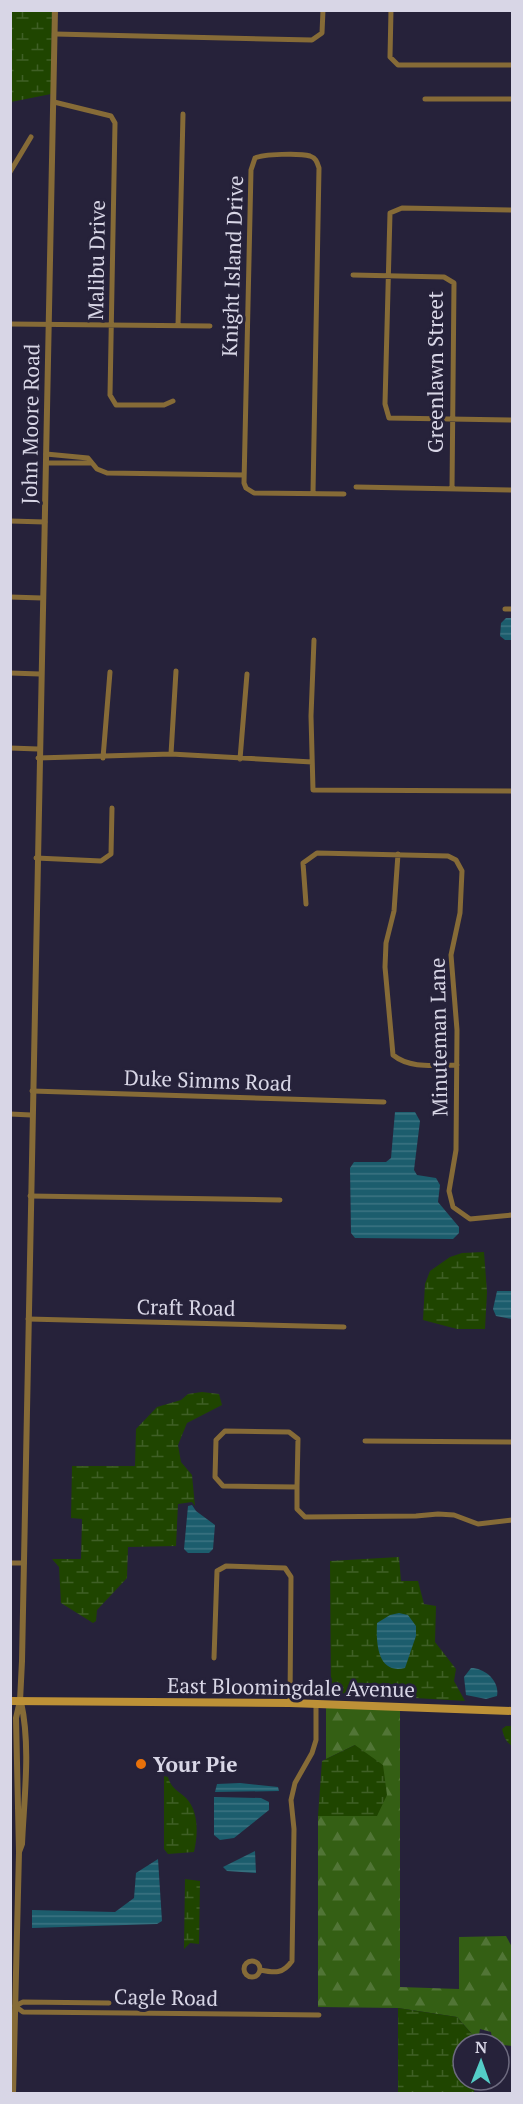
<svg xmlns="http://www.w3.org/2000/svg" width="523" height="2104" viewBox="0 0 523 2104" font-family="'PT Serif',serif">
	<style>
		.forest { fill: url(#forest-firs) }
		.wetland { fill: url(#wetland-marsh) }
		.water { fill: url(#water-rules) }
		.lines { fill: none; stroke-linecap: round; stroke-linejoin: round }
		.minor { stroke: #866b37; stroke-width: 5 }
		.tertiary { stroke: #866b37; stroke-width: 6 }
		.secondary { stroke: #bd9137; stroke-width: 8 }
		.food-dot { fill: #e8710a; stroke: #26223a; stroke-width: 2 }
		.labels { text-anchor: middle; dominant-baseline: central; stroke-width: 6; stroke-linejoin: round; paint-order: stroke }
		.street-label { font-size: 21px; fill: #d8d6e6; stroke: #26223a }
		.poi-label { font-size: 21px; font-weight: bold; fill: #d8d6e6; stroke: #26223a; text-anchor: start }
	</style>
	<defs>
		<pattern id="forest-firs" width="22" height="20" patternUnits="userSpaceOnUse" patternTransform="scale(1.5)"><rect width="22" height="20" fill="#345f14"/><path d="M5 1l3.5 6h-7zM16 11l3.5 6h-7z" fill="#517536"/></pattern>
		<pattern id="wetland-marsh" width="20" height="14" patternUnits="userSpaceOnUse" patternTransform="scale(1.5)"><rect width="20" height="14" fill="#1f4500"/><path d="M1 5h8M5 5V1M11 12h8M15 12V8" fill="none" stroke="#3f5f25"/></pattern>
		<pattern id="water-rules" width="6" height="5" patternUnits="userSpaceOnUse" patternTransform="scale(1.5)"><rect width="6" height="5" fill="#1c5d6d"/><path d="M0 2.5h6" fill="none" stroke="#3c7482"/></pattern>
	</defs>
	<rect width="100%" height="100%" fill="#26223a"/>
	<path class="forest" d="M 326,1707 L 400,1710 L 400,1987 L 459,1989 L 459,1937 L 506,1936 L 512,1947 L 512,2046 L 493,2044 L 491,2032 L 480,2029 L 478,2041 L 457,2017 L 398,2008 L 318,2007 L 318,1816 L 343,1816 L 355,1745 L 326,1759 Z"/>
	<path class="wetland" d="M 10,11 L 52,11 L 51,94 L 11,102 Z
		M 484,1252 L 487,1292 L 485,1329 L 457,1329 L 423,1320 L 425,1284 L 430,1271 L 450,1257 L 462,1253 Z
		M 202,1392 L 219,1394 L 222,1405 L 187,1423 L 178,1445 L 181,1462 L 192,1475 L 195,1506 L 192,1502 L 178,1504 L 176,1546 L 128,1547 L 127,1578 L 97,1610 L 96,1621 L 93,1623 L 61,1603 L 59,1567 L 52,1559 L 81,1559 L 82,1519 L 71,1518 L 72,1466 L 135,1466 L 136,1429 L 157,1407 L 181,1400 L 188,1394 Z
		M 399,1557 L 401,1581 L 418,1581 L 424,1604 L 436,1606 L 435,1642 L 456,1669 L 454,1681 L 465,1701 L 331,1693 L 330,1561 Z
		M 506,1726 L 512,1726 L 512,1746 C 506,1742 504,1737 502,1729 Z
		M 355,1745 L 383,1765 L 387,1795 L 377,1816 L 318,1816 L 322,1761 Z
		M 164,1776 L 168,1777 C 171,1788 177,1790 186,1798 C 199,1811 198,1835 194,1852 L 168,1854 L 164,1849 Z
		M 185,1879 L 200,1881 L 199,1944 L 190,1943 L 184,1949 Z
		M 398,2008 L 457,2017 L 478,2041 L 478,2044 L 463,2044 L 463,2080 L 475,2080 L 474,2093 L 398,2093 Z"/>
	<path class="water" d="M 506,618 L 512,618 L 512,640 L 505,640 L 500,636 L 501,623 Z
		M 395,1112 L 415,1112 L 420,1121 L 414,1170 L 417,1175 L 436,1178 L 440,1185 L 438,1202 L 459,1227 L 459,1233 L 453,1239 L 355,1238 L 351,1233 L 350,1168 L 354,1162 L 386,1162 L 391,1158 Z
		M 497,1291 L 512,1291 L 512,1319 L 496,1316 L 493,1309 Z
		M 192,1505 L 196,1511 L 215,1525 L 213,1549 L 209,1553 L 188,1553 L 184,1549 L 188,1506 Z
		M 399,1613 L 408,1615 L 416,1626 L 416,1636 L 405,1668 C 377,1675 376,1642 377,1623 L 390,1615 Z
		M 471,1668 C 485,1668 500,1681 497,1696 L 486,1699 L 466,1695 L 464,1677 Z
		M 240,1783 L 278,1787 L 279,1791 L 215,1792 L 217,1784 Z
		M 214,1797 L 261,1798 L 269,1802 L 269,1810 L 234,1838 L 220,1840 L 214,1835 Z
		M 255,1851 L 256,1873 L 227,1871 L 223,1867 Z
		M 158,1859 L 162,1921 L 157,1924 L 32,1928 L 32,1910 L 115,1912 L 134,1898 L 136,1873 Z"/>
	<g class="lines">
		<path class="minor" d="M 391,10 L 390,57 L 398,65 L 512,65
			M 55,34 L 312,40 L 322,33 L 323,10
			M 425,99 L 512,99
			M 54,102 L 111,116 L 115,123 L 110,395 L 116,405 L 164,405 L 173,401
			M 10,172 L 31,137
			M 512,210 L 402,208 L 390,213 L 385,404 L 389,418 L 512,420
			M 353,275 L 444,277 L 454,283 L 452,489
			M 10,324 L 210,326
			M 178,326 L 183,114
			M 46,454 L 88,458 L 97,469 L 107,473 L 244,475
			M 46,463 L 92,463
			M 356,487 L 512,490
			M 313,493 L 319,168 C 317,162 316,158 310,156 C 300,153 263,154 255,158 L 251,170 L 244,483 L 246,488 L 254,493 L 344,494
			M 10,521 L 45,522
			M 10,597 L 42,598
			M 505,609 L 512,609
			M 314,640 L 311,716 L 313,790 L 512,791
			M 10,673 L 40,674
			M 10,748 L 38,749
			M 171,754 L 176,671
			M 38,758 L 171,754 L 312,762
			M 103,758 L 110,672
			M 240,759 L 247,674
			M 398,854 L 394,911 L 386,943 L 385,967 L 393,1055 C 410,1069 435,1065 457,1065
			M 36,858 L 101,861 L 111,854 L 112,808
			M 306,904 L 303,863 L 317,853 L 448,856 L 456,860 L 462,871 L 460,913 L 451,955 L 457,1030 L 456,1150 L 449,1191 L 453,1207 L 470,1219 L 512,1215
			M 32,1091 L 384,1102
			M 10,1114 L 31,1115
			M 30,1196 L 280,1200
			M 28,1319 L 344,1327
			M 225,1431 L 289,1432 L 298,1439 L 297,1487 L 223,1486 L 215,1477 L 216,1440 Z
			M 365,1441 L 512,1442
			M 297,1487 L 297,1509 L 305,1517 L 416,1516 L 438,1514 L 454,1515 L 478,1524 L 512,1520
			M 10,1563 L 24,1563
			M 214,1658 L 217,1571 L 226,1566 L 285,1568 L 291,1577 L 290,1703
			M244 1969a8 8 0 1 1 16 0a8 8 0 1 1-16 0Z
			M 260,1970 C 275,1973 283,1974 292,1961 L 294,1829 L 291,1800 L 295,1783 L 312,1753 L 316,1740 L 316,1704
			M 109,2003 L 23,2002 L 15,2006 L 23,2012 L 319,2015"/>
		<path class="tertiary" d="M 19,1852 L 22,1844 C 24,1798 31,1747 21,1702
			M 13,2094 L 19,1852 L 16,1718 L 20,1701 L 22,1661 L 55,10"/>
		<path class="secondary" d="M 10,1701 L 290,1703 L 512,1711"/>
	</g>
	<circle class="food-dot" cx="141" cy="1764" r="6"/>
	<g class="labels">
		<g class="street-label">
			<text transform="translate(96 260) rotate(-89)">Malibu Drive</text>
			<text transform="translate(232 266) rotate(-88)">Knight Island Drive</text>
			<text transform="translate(435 372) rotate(-90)">Greenlawn Street</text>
			<text transform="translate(30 424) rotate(-89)">John Moore Road</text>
			<text transform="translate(438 1037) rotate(-91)">Minuteman Lane</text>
			<text transform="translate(208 1080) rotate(2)">Duke Simms Road</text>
			<text transform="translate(186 1307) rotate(1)">Craft Road</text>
			<text transform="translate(291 1687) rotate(1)">East Bloomingdale Avenue</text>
			<text transform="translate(166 1997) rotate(1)">Cagle Road</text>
		</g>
		<g class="poi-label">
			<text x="153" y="1764">Your Pie</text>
		</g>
	</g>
	<rect width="523" height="2104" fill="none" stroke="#d8d6e6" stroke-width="24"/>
	<g transform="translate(481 2062) rotate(1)"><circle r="28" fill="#26223a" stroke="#6d6a7f" stroke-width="1.5"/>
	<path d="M0-4.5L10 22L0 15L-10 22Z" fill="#54cdc7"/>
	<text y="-9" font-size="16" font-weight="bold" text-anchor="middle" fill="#d8d6e6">N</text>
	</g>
</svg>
